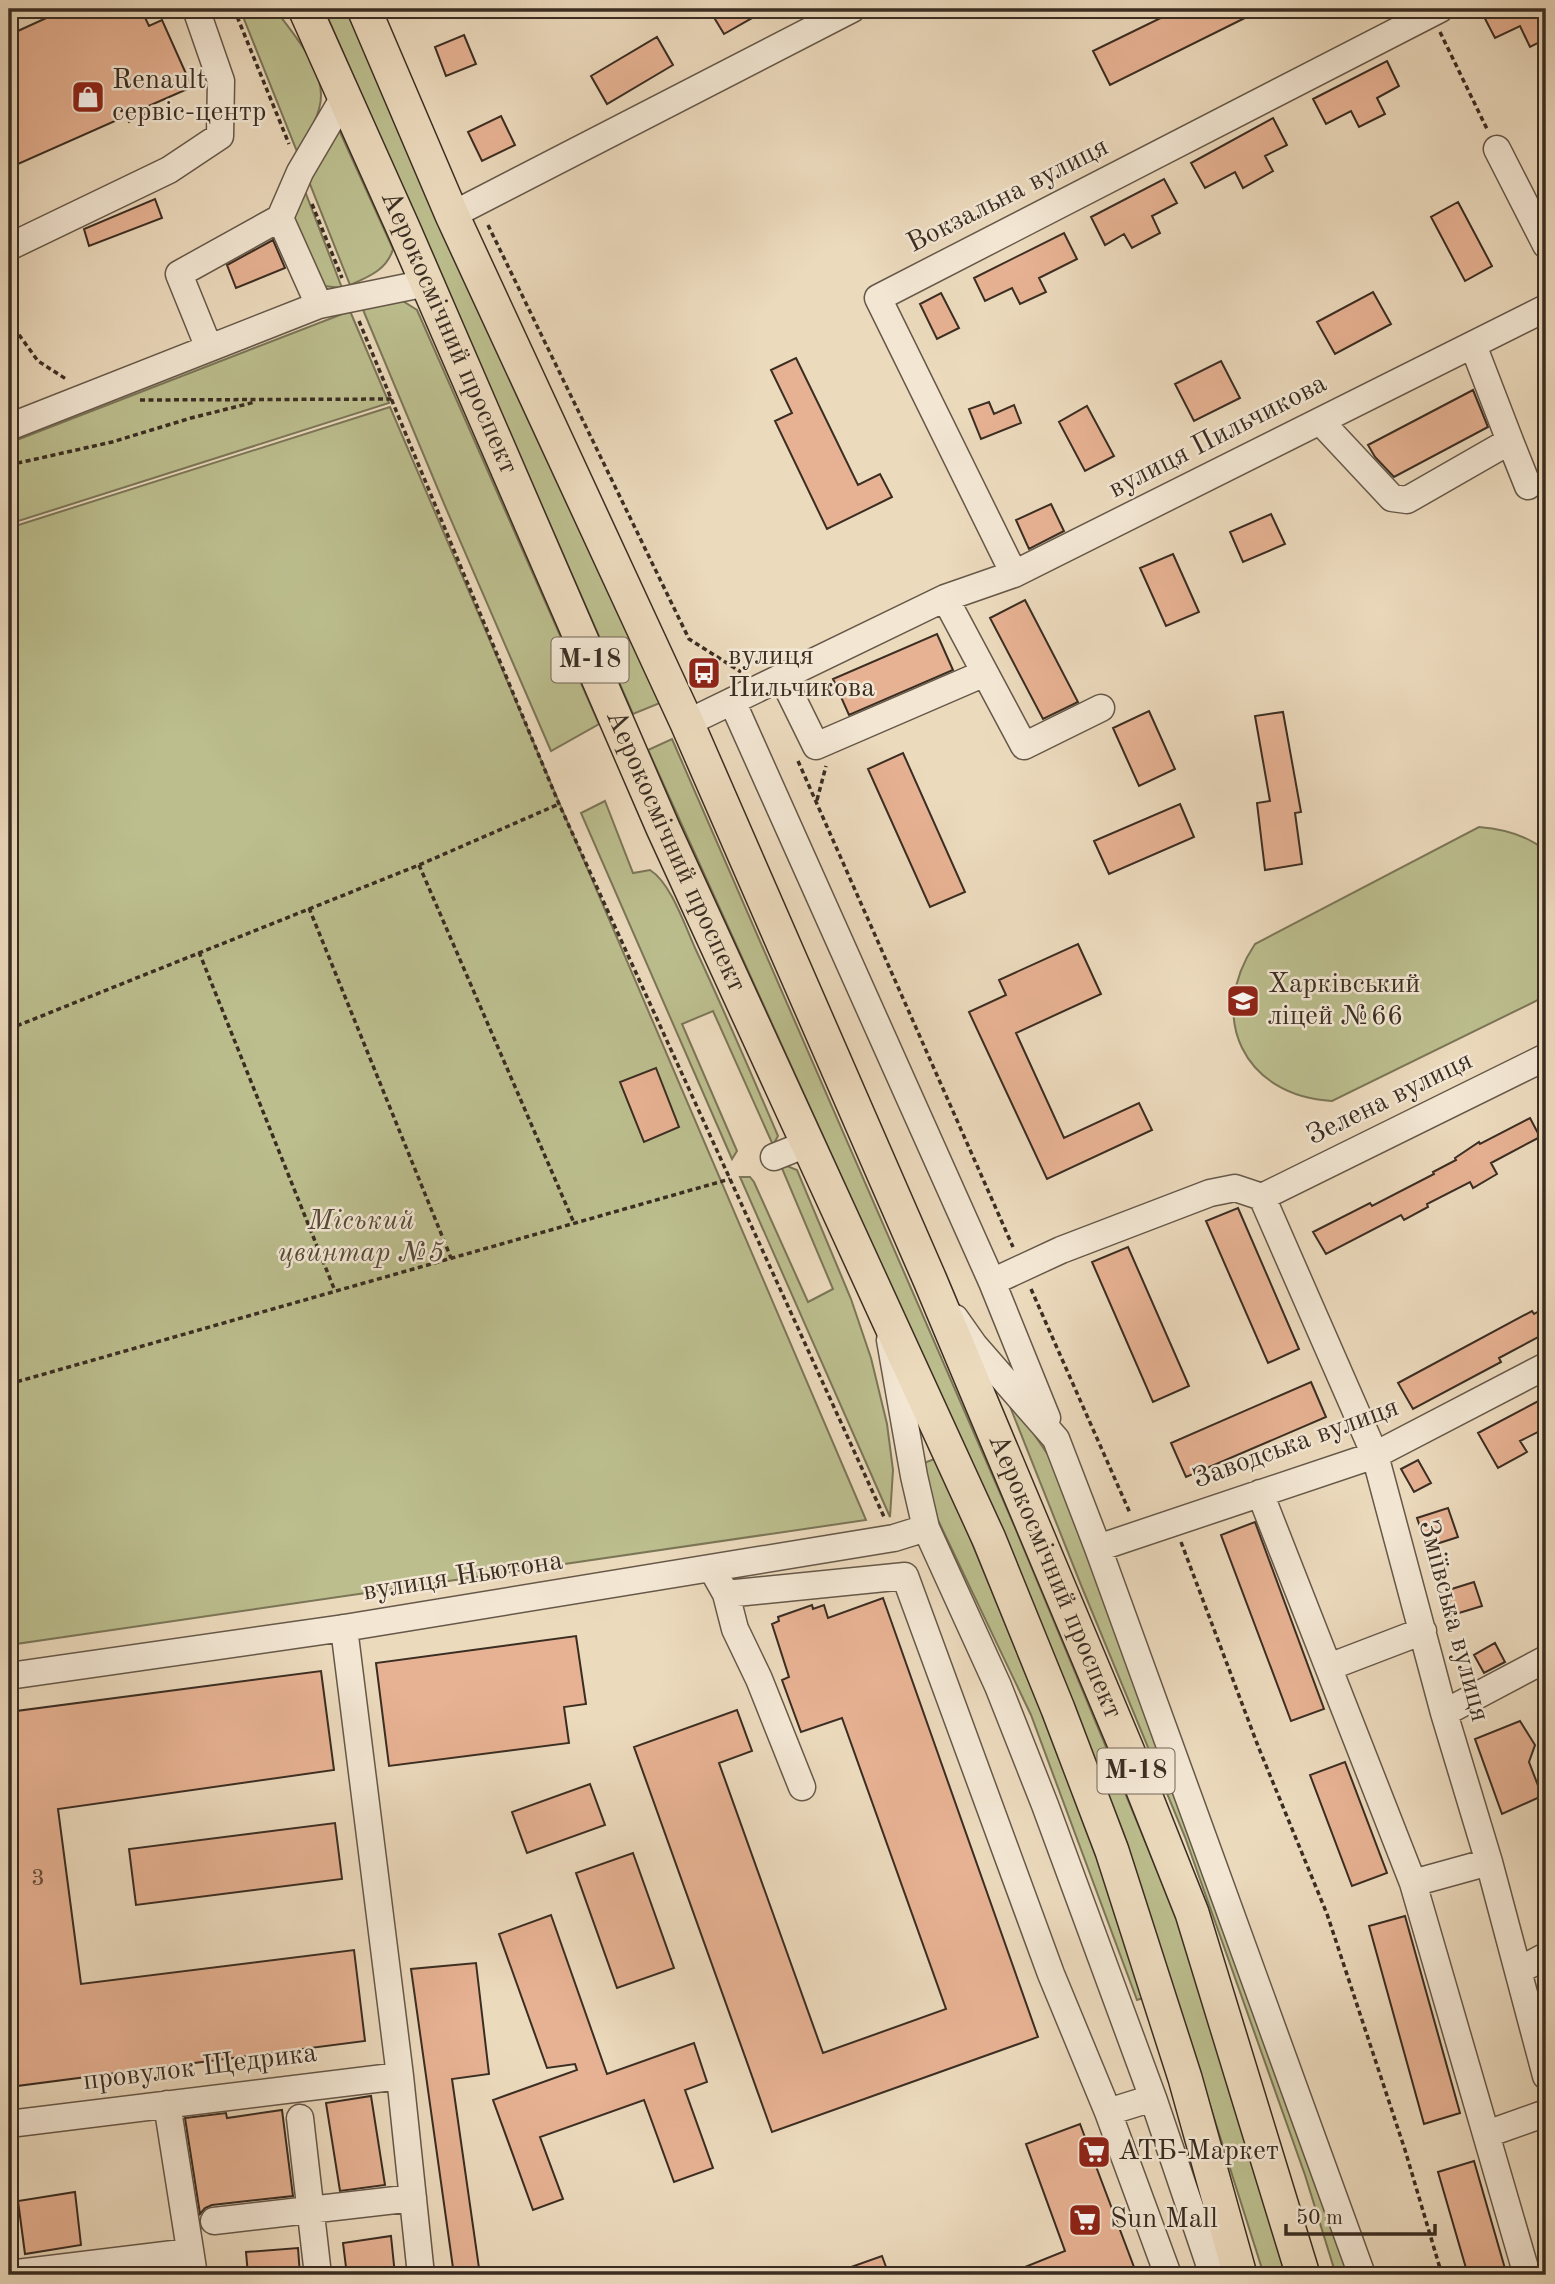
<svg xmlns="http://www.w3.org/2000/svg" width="1555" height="2284" viewBox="0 0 1555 2284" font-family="'Old Standard TT',serif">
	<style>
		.green { fill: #bcbe8e; stroke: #7b7658; stroke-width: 2 }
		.building { fill: #e7b293; stroke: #3a2d22; stroke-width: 2 }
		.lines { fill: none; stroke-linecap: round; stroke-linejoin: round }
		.minor-casing { stroke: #665849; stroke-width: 29 }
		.major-casing { stroke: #3a2d22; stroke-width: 36 }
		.path { stroke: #3a2d22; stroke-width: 3.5; stroke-dasharray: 5 3.5; stroke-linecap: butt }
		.minor { stroke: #f3e7d4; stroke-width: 26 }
		.major { stroke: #ecdabd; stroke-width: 33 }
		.labels { text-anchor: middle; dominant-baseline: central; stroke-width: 5; stroke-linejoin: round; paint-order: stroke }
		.number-label { font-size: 24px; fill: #654e3e }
		.shield { fill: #f3e7d4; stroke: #726557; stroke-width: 2 }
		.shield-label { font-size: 26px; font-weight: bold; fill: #3a2d22 }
		.poi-label { font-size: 28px; fill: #3a2d22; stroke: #f3e7d4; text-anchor: start }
		.street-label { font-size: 28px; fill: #3a2d22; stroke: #f3e7d4 }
		.park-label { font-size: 28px; font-style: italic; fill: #544a38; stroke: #f3e7d4 }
	</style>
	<rect width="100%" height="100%" fill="#ecdabd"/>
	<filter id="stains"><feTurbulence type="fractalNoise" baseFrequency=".00286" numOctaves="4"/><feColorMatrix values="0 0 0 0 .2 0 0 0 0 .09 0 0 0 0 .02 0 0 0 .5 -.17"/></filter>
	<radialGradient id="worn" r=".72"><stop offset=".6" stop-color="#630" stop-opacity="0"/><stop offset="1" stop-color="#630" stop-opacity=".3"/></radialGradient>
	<path class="green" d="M 240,9 L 275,9 C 294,36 330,73 319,109 C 315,125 305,140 298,154 Z
		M 324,9 L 354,9 L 660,703 L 633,714 Z
		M 332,132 L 340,132 L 393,249 C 387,270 368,277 350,285 L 308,179 Z
		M 303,186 L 342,288 L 324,286 L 294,238 L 293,214 Z
		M 398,298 L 417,310 L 599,724 L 551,751 L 445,506 L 361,305 Z
		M 350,311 L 389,403 L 9,524 L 9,443 Z
		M 390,407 L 866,1520 L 9,1645 L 9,528 Z
		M 672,739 L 1014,1525 L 1179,1923 L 1286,2275 L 1264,2275 L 1124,1835 L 1012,1553 L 648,750 Z
		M 605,801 L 633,873 L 650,870 C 671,883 685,926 695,948 C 724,1010 751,1073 778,1136 L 773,1145 L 713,1011 L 682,1024 L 737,1151 L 732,1159 L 581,813 Z
		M 1479,827 C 1504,829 1527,835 1546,851 L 1546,996 L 1332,1101 C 1244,1096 1206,1017 1255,944 Z
		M 781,1166 L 787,1166 L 797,1170 L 851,1299 L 871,1358 L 887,1424 L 893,1470 L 890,1517 L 740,1177 L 750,1177 L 754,1182 L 808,1302 L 833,1289 Z
		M 1011,1409 L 1021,1415 L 1057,1468 L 1352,2275 L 1336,2275 L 1305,2175 L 1185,1837 L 1081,1585 Z
		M 937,1458 L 1070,1781 L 1146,1997 L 1137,2000 L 1031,1715 L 926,1495 L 924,1463 Z"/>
	<path class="building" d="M 66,9 L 141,9 L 149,26 L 162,20 L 192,87 L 144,108 L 147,113 L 129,122 L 126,116 L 9,168 L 9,35 Z
		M 733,9 L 768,9 L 724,34 L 715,19 Z
		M 1179,9 L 1263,9 L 1110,85 L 1093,51 Z
		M 1480,9 L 1546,9 L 1546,39 L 1530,47 L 1520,26 L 1495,38 Z
		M 464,35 L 476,64 L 446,76 L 435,47 Z
		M 657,37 L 673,65 L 607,104 L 591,76 Z
		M 1387,61 L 1399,86 L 1377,98 L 1385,114 L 1359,127 L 1351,111 L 1326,124 L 1313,99 Z
		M 501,116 L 515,145 L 482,161 L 468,132 Z
		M 1273,118 L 1287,145 L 1265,156 L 1273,171 L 1243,188 L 1235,172 L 1205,188 L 1191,163 Z
		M 1164,179 L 1177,203 L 1152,216 L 1160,233 L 1132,248 L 1124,234 L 1105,245 L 1091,217 Z
		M 155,199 L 162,218 L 89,246 L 84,229 Z
		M 1458,202 L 1492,266 L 1465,281 L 1431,217 Z
		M 1064,233 L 1077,259 L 1039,278 L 1046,292 L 1020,304 L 1012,288 L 985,301 L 974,278 Z
		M 273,240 L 285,268 L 236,288 L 227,265 Z
		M 1373,292 L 1391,324 L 1335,354 L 1317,322 Z
		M 941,293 L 959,328 L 937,339 L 920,304 Z
		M 796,358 L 858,485 L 880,474 L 892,497 L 827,529 L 775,421 L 792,413 L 771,370 Z
		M 1221,361 L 1240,398 L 1194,421 L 1175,384 Z
		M 1473,390 L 1488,427 L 1394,477 L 1375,457 L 1368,445 Z
		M 989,402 L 994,414 L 1014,405 L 1021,423 L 981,439 L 969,409 Z
		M 1087,406 L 1114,456 L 1085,471 L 1059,422 Z
		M 1051,504 L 1064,531 L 1029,549 L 1016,520 Z
		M 1271,514 L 1285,544 L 1243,562 L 1230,532 Z
		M 1173,554 L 1199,612 L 1166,626 L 1140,568 Z
		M 1025,600 L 1078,702 L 1043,719 L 990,618 Z
		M 937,634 L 953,670 L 849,715 L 833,679 Z
		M 1149,711 L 1175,769 L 1139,786 L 1113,728 Z
		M 1283,712 L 1301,812 L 1295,813 L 1302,864 L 1265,870 L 1257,803 L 1270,801 L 1255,716 Z
		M 903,753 L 965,892 L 930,907 L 868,769 Z
		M 1180,804 L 1194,837 L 1109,874 L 1094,841 Z
		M 1078,944 L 1101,994 L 1016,1033 L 1064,1138 L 1139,1103 L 1152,1130 L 1047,1179 L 969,1012 L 1006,995 L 999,980 Z
		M 656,1068 L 679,1127 L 644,1142 L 620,1082 Z
		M 1530,1118 L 1540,1137 L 1491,1163 L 1497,1174 L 1473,1188 L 1470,1182 L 1427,1204 L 1428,1207 L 1404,1220 L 1401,1215 L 1326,1254 L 1313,1232 L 1370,1203 L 1372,1206 L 1434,1174 L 1433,1172 L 1456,1160 L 1455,1158 L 1479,1142 L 1480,1144 Z
		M 1238,1208 L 1299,1349 L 1268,1363 L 1206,1221 Z
		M 1128,1247 L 1189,1386 L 1153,1402 L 1092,1262 Z
		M 1546,1307 L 1546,1333 L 1499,1358 L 1501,1362 L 1413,1409 L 1398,1383 L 1532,1311 L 1534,1314 Z
		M 1311,1382 L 1326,1417 L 1186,1477 L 1171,1443 Z
		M 1546,1397 L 1546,1428 L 1520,1441 L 1527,1452 L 1498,1468 L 1478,1433 Z
		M 1418,1460 L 1431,1483 L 1414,1492 L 1401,1469 Z
		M 1448,1508 L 1458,1537 L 1427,1547 L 1417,1518 Z
		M 1255,1522 L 1324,1709 L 1291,1721 L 1221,1535 Z
		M 1474,1582 L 1482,1606 L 1449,1616 L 1442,1592 Z
		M 883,1598 L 1038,2037 L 772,2132 L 634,1747 L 737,1710 L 752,1751 L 719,1763 L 823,2053 L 946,2009 L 842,1718 L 801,1732 L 782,1680 L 789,1677 L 772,1624 L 779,1621 L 778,1617 L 812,1605 L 813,1609 L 824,1605 L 828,1618 Z
		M 576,1636 L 586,1704 L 564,1707 L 569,1743 L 389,1766 L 376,1663 Z
		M 1495,1643 L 1505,1662 L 1484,1673 L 1474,1655 Z
		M 321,1671 L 334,1770 L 58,1809 L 81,1984 L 354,1950 L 365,2041 L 9,2087 L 9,1712 Z
		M 1520,1721 L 1535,1745 L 1529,1762 L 1542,1796 L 1502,1814 L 1475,1739 Z
		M 1345,1762 L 1387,1873 L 1352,1886 L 1310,1775 Z
		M 590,1784 L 605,1825 L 527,1853 L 512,1812 Z
		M 335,1823 L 342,1879 L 136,1905 L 129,1849 Z
		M 633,1853 L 674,1968 L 617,1988 L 576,1873 Z
		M 551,1915 L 607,2074 L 694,2043 L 707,2082 L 685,2090 L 713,2168 L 674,2182 L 644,2100 L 540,2137 L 563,2199 L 533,2210 L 493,2100 L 577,2070 L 575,2064 L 547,2068 L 499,1934 Z
		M 1405,1916 L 1460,2113 L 1424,2124 L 1369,1926 Z
		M 476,1963 L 489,2074 L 452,2079 L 480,2275 L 454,2275 L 411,1969 Z
		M 371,2096 L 385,2185 L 340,2191 L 326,2103 Z
		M 282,2110 L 293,2196 L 212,2205 L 205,2208 L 200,2214 L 185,2118 L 226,2113 L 227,2118 Z
		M 1080,2124 L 1137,2275 L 1005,2275 L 1065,2251 L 1026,2144 Z
		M 1474,2161 L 1506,2272 L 1496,2275 L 1468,2275 L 1438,2172 Z
		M 75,2192 L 81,2245 L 25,2254 L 18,2201 Z
		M 391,2236 L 395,2275 L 347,2275 L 343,2243 Z
		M 298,2248 L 300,2275 L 248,2275 L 246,2252 Z
		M 882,2256 L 889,2275 L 835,2275 L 834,2273 Z"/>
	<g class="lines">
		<defs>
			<path id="minor" d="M 1497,149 L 1546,245
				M 452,215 L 852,9
				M 280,218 L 319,305
				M 9,247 L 169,170 L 220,136 L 221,81 L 196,9
				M 209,348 L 179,274 L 280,218 L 300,172 L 344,97
				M 1320,421 L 1392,498 L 1407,500 L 1510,441 L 1473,345
				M 9,427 L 319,305 L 427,283
				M 1510,441 L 1528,486
				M 1014,574 L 878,298 L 1440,9
				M 945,598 L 1024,746 L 1101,708
				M 782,677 L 816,746 L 985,673
				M 732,701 L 992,1282 L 1047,1418
				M 687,723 L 945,598 L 1014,574 L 1546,308
				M 774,1157 L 809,1143
				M 1262,1197 L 1375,1455 L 1444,1713 L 1489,1862 L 1546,2076
				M 1262,1197 L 1546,1057
				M 992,1282 L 1061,1250 L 1210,1193 L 1235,1188 L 1262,1197
				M 955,1318 L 974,1345 L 1056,1439 L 1098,1548 L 1362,2275
				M 890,1340 L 914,1476 L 926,1528 L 998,1686 L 1045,1805 L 1153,2098 L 1213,2275
				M 1260,1493 L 1413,1883 L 1527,2275
				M 1098,1548 L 1375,1455 L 1546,1366
				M 717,1578 L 726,1594 L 735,1629 L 759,1679 L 802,1787
				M 726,1594 L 905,1576 L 1051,1974 L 1108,2112 L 1168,2275
				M 344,1628 L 400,2076 L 421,2275
				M 1329,1667 L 1423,1631
				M 9,1676 L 344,1628 L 894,1538 L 926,1528
				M 1444,1713 L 1546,1659
				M 1413,1883 L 1489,1862
				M 1518,1971 L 1546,1956
				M 167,2104 L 194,2275
				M 1108,2112 L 1153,2098
				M 300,2118 L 318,2275
				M 9,2124 L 400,2076
				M 1487,2134 L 1546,2113
				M 214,2221 L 413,2198
				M 9,2274 L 190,2252"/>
			<g id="major">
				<path id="s1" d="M 305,9 L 404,230 L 663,828 L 989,1539 L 1058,1709 L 1112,1851 L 1185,2078 L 1240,2275"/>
				<path id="s2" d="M 364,9 L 452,215 L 687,723 L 930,1280 L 1128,1752 L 1192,1913 L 1303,2275"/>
			</g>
		</defs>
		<use href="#minor" class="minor-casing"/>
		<use href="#major" class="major-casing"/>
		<path class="path" d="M 234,9 L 289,144
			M 1440,32 L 1487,129
			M 312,204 L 342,278
			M 488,225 L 689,639 L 741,672
			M 9,321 L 38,361 L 66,379
			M 359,321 L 559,804 L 885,1519
			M 140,400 L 393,399
			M 9,465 L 112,442 L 191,418 L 255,402
			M 798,761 L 1013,1247
			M 817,800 L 826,766
			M 419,865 L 574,1223
			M 309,908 L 451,1258
			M 199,952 L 335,1291
			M 9,1029 L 419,865 L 559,804
			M 1031,1289 L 1130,1513
			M 9,1384 L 730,1179
			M 1181,1542 L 1258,1746 L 1327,1914 L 1405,2150 L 1442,2275"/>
		<use href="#minor" class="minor"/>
		<use href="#major" class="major"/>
	</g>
	<defs>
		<symbol id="shop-square" viewBox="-11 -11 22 22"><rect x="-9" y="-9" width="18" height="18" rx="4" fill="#8f2418" stroke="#f3e7d4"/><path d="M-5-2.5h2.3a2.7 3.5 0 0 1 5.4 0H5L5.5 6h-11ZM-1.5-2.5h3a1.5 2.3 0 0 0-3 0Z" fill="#fff"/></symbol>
		<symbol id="bus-square" viewBox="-11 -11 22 22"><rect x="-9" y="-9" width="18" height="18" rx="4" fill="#8f2418" stroke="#f3e7d4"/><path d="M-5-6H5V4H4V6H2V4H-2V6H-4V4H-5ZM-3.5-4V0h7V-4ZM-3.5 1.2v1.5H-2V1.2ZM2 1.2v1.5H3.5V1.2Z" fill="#fff"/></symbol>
		<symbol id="school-square" viewBox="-11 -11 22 22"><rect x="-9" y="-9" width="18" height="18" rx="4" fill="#8f2418" stroke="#f3e7d4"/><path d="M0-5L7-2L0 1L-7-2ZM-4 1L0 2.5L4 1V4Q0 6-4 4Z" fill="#fff"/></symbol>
		<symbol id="supermarket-square" viewBox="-11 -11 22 22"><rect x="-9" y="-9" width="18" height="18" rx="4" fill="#8f2418" stroke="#f3e7d4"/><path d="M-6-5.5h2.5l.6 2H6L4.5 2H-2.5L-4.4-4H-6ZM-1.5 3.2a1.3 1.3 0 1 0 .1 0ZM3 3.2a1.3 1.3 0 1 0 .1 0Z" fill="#fff"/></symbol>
	</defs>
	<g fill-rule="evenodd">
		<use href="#shop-square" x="69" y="78" width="38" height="38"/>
		<use href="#bus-square" x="685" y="654" width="38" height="38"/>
		<use href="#school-square" x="1224" y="982" width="38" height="38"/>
		<use href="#supermarket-square" x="1075" y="2133" width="38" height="38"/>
		<use href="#supermarket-square" x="1066" y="2201" width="38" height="38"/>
	</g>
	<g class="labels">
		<g class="number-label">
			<text x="38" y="1879">3</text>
		</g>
		<g class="shield">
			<rect x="551.5" y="637.5" width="77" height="45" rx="5"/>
			<rect x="1097.5" y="1748.5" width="77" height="45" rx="5"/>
		</g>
		<g class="shield-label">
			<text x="590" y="660">М-18</text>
			<text x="1136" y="1771">М-18</text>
		</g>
		<g class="poi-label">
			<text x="112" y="81">Renault<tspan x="112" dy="32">сервіс-центр</tspan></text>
			<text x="728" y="657">вулиця<tspan x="728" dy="32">Пильчикова</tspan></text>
			<text x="1268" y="985">Харківський<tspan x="1268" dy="32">ліцей №66</tspan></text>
			<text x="1118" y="2152">АТБ-Маркет</text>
			<text x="1110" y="2220">Sun Mall</text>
		</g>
		<g class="street-label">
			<text transform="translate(1008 196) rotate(-27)">Вокзальна вулиця</text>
			<text stroke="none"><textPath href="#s1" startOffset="354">Аерокосмічний проспект</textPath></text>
			<text transform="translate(1218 437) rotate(-27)">вулиця Пильчикова</text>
			<text stroke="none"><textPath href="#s1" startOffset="920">Аерокосмічний проспект</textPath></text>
			<text transform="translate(1390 1099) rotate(-26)">Зелена вулиця</text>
			<text transform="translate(1296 1444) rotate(-20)">Заводська вулиця</text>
			<text transform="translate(463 1577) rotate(-9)">вулиця Ньютона</text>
			<text stroke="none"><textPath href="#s2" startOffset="1713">Аерокосмічний проспект</textPath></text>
			<text transform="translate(1453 1621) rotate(75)">Зміївська вулиця</text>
			<text transform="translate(200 2068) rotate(-7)">провулок Щедрика</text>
		</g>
		<g class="park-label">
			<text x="361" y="1222">Міський<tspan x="361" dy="32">цвинтар №5</tspan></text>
		</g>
	</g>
	<rect width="1555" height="2284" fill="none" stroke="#ecdabd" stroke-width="35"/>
	<rect x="10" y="10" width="1534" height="2263" fill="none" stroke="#3a2d22" stroke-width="3.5"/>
	<rect x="18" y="18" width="1520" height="2249" fill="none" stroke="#3a2d22" stroke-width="2"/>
	<path d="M1286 2224v10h149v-10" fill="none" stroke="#3a2d22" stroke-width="3.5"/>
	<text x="1296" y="2224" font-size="21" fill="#3a2d22" stroke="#f3e7d4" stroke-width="5" paint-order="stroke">50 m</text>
	<rect width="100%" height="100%" filter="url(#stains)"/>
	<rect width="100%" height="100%" fill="url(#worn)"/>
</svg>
